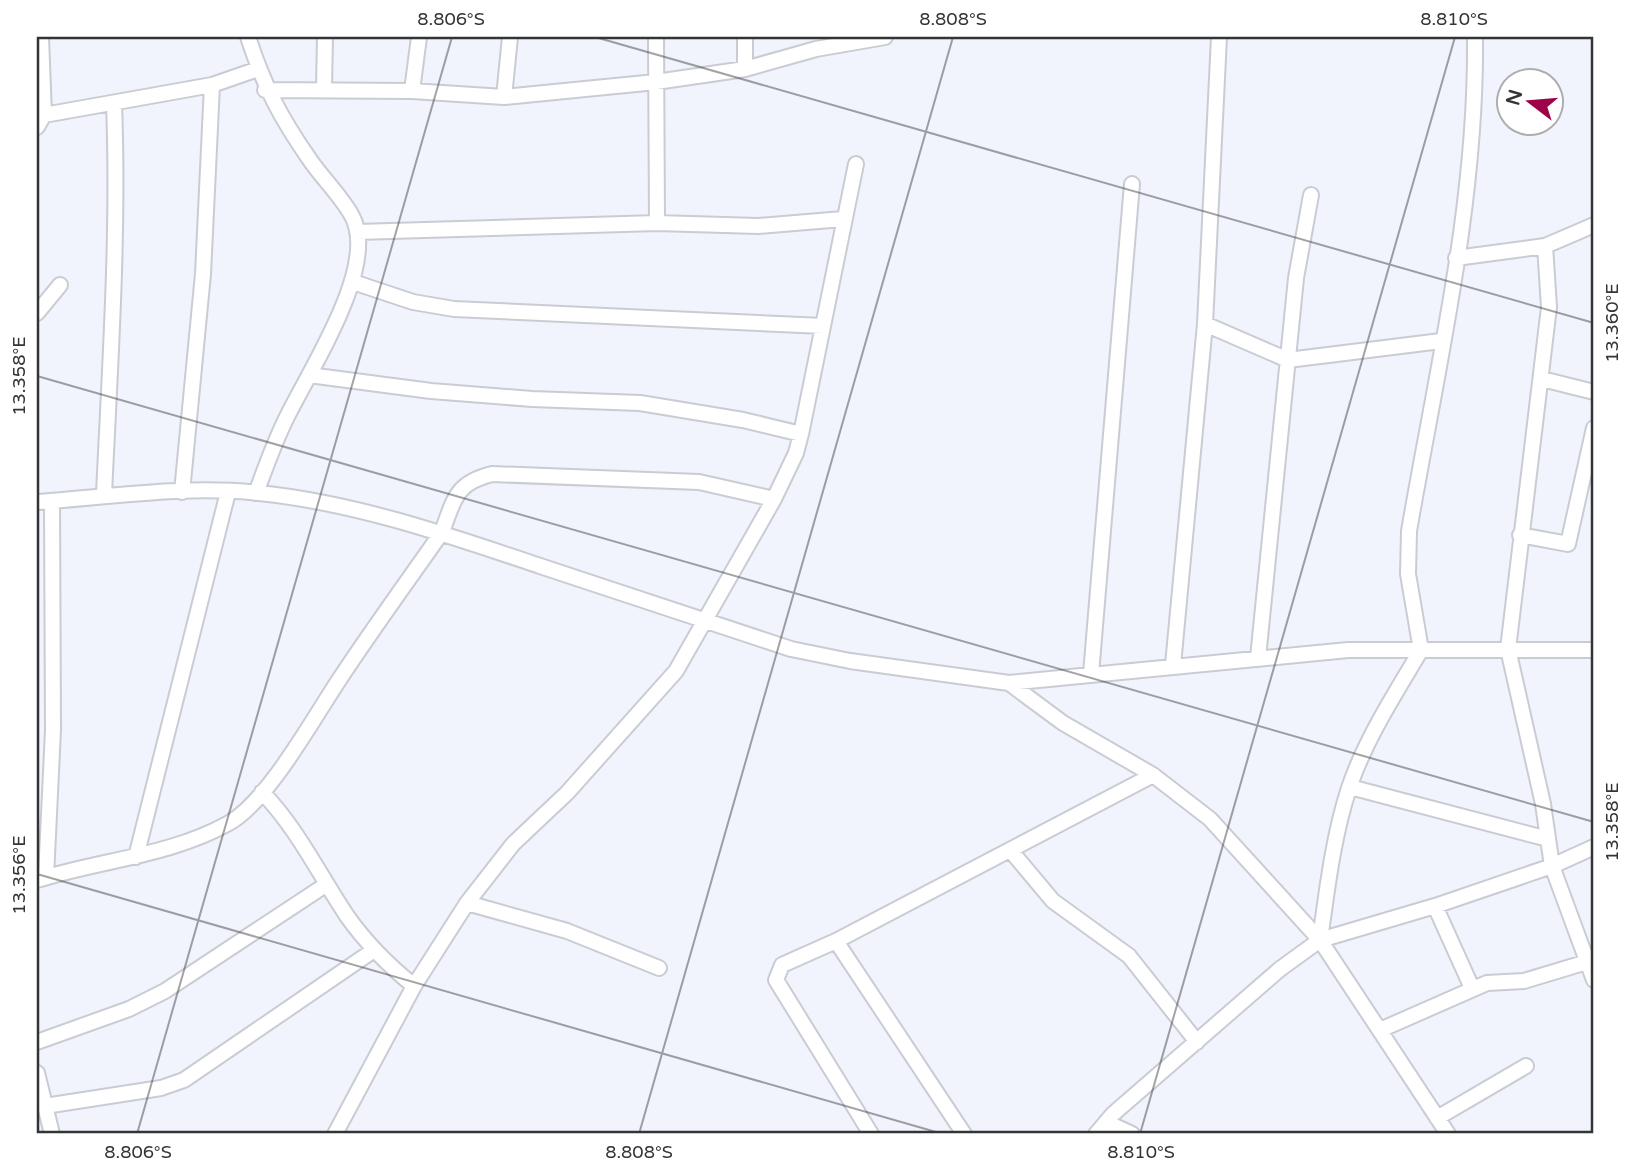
<svg xmlns="http://www.w3.org/2000/svg" width="1631" height="1171" viewBox="0 0 1631 1171" font-family="'Varela Round',sans-serif">
	<style>
		.lines { fill: none; stroke-linecap: round; stroke-linejoin: round }
		.street-casing { stroke: #c9ccd3; stroke-width: 18 }
		.street { stroke: #fff; stroke-width: 14 }
		.ticks { fill: none; stroke: #323436; stroke-width: 2; stroke-opacity: 0.45 }
		.neatline { fill: none; stroke: #323436; stroke-width: 2.5 }
		.ticks-label { font-size: 18px; text-anchor: middle; fill: #323436 }
	</style>
	<rect width="100%" height="100%" fill="#f1f4fc"/>
	<g class="lines">
		<defs>
			<path id="street" d="M 41,37 L 44,115
				M 248,37 C 264,86 280,117 310,160 C 323,179 341,196 352,216 C 380,267 306,375 284,423 C 273,446 265,469 256,493
				M 656,37 L 657,223
				M 745,69 L 745,37
				M 324,89 L 325,37
				M 265,90 L 412,91 L 504,97 L 656,82 L 745,69 L 816,49 L 885,37
				M 412,91 L 419,37
				M 504,97 L 510,37
				M 37,127 L 44,115 L 212,85 L 258,69
				M 357,232 L 657,223 L 758,226 L 843,219
				M 1545,246 L 1549,307 L 1508,649 L 1543,804 L 1552,866 L 1594,980
				M 1456,258 L 1545,246 L 1594,225
				M 353,282 L 413,302 L 454,309 L 823,326
				M 37,313 L 60,285
				M 1205,324 L 1288,360 L 1441,341
				M 309,375 L 431,391 L 532,399 L 640,403 L 743,420 L 801,434
				M 1542,379 L 1594,392
				M 182,492 L 203,274 L 212,85
				M 104,494 C 110,364 119,234 114,103
				M 37,502 C 110,497 185,485 259,493 C 356,503 448,535 540,566 C 624,594 708,621 791,649 L 850,661 L 1009,683 L 1063,723 L 1153,775 L 1210,819 L 1320,940 L 1448,1134
				M 1520,535 L 1568,544 L 1594,428
				M 1258,658 L 1296,278 L 1311,195
				M 1173,665 L 1205,324 L 1219,37
				M 1091,674 L 1132,184
				M 1009,683 L 1348,650 L 1594,650
				M 1350,787 L 1548,839
				M 262,792 C 297,828 319,874 347,916 C 366,943 388,965 414,986
				M 1011,851 L 1053,901 L 1129,956 L 1197,1042
				M 136,857 L 228,492
				M 46,877 L 53,730 L 52,501
				M 37,880 C 100,860 170,856 229,823 C 268,801 313,719 339,680 C 372,630 407,582 442,532 C 454,500 455,483 492,474 L 699,482 L 774,499
				M 467,903 L 567,931 L 659,968
				M 1435,906 L 1472,988
				M 1320,940 C 1327,890 1333,837 1349,788 C 1365,740 1395,694 1421,650 L 1408,574 L 1409,531 C 1437,368 1477,203 1475,37
				M 836,941 L 782,965 L 776,980 L 871,1134
				M 1380,1030 L 1487,983 L 1524,981 L 1587,962
				M 37,1042 L 129,1009 L 165,991 L 327,884
				M 37,1073 L 52,1134
				M 45,1106 L 161,1088 L 184,1080 L 374,950
				M 1437,1118 L 1526,1066
				M 1106,1122 L 1132,1134
				M 335,1134 L 414,986 L 467,903 L 513,844 L 567,793 L 676,671 L 774,499 L 796,453 L 801,434 L 856,164
				M 964,1134 L 836,941 L 1153,775
				M 1096,1134 L 1113,1114 L 1280,969 L 1320,940 L 1435,906 L 1552,866 L 1594,847"/>
		</defs>
		<use href="#street" class="street-casing"/>
		<use href="#street" class="street"/>
	</g>
	<path class="ticks" d="M 595,37 L 1594,323M 37,376 L 1594,822M 37,874 L 943,1134M 137,1134 L 452,37M 639,1134 L 953,37M 1140,1134 L 1455,37"/>
	<rect width="1631" height="1171" fill="none" stroke="#ffffff" stroke-width="77"/>
	<g transform="translate(1530 102) rotate(286)"><circle r="33" fill="#ffffff" stroke="#adaeaf" stroke-width="2"/>
	<path d="M0-5L12 26L0 18L-12 26Z" fill="#9e0249"/>
	<text y="-10" font-size="19" font-weight="bold" text-anchor="middle" fill="#323436">N</text>
	</g>
	<rect x="38" y="38" width="1554" height="1094" class="neatline"/>
	<g class="ticks-label">
		<text x="451" y="25">8.806°S</text>
		<text x="953" y="25">8.808°S</text>
		<text x="1454" y="25">8.810°S</text>
		<text transform="translate(1612 323) rotate(-90)" y="6">13.360°E</text>
		<text transform="translate(19 376) rotate(-90)" y="6">13.358°E</text>
		<text transform="translate(1612 822) rotate(-90)" y="6">13.358°E</text>
		<text transform="translate(19 875) rotate(-90)" y="6">13.356°E</text>
		<text x="138" y="1158">8.806°S</text>
		<text x="639" y="1158">8.808°S</text>
		<text x="1141" y="1158">8.810°S</text>
	</g>
</svg>
